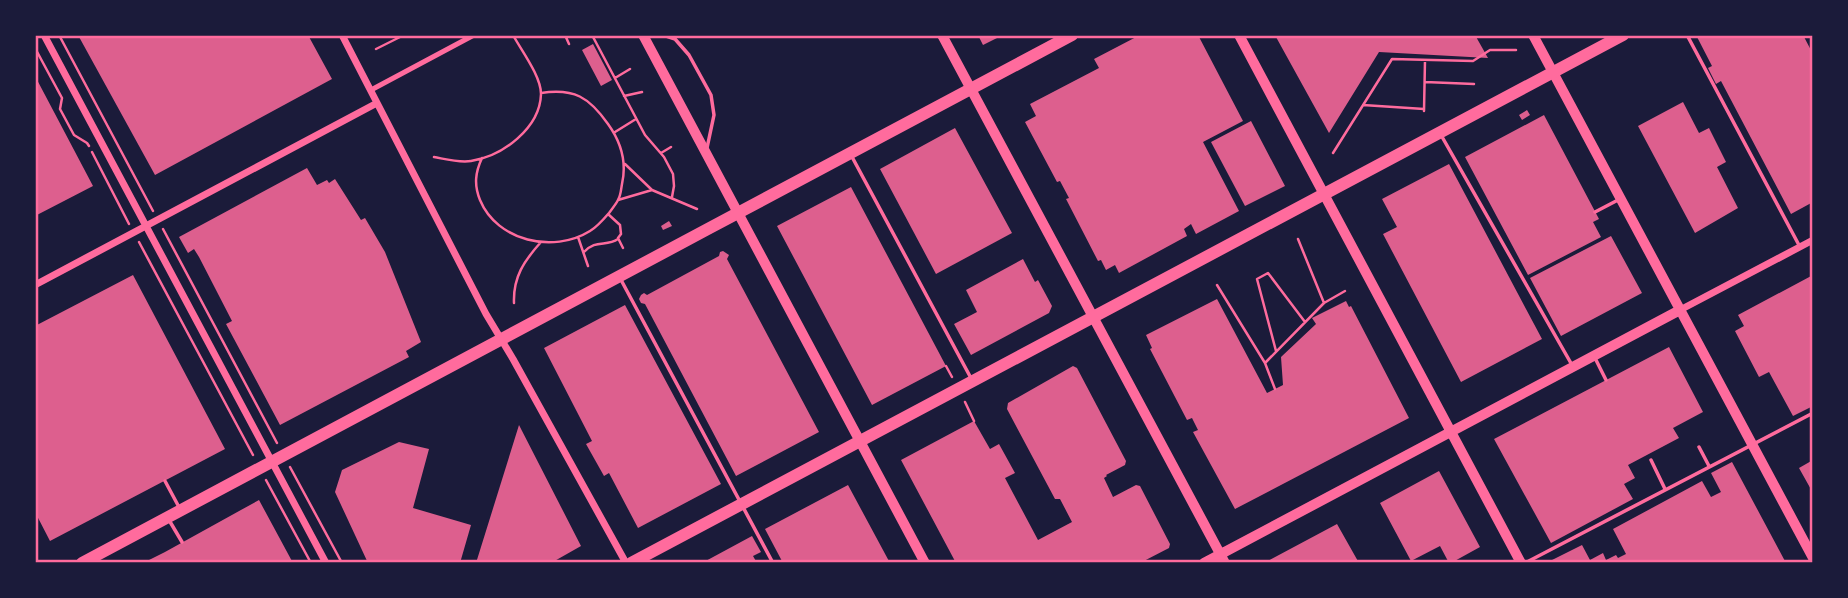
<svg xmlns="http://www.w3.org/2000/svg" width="1848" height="598" viewBox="0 0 1848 598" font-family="Lato,sans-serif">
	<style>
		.building { fill: #dd5f8e }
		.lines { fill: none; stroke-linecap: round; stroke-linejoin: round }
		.path { stroke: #ff6b9d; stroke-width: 2.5 }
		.service { stroke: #ff6b9d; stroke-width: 3.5 }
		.pedestrian { stroke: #ff6b9d; stroke-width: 5 }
		.minor { stroke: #ff6b9d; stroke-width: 7 }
		.secondary { stroke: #ff6b9d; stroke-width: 10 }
		.primary { stroke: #ff6b9d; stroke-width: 12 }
		.neatline { fill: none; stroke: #ff6b9d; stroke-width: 2.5 }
	</style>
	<rect width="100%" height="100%" fill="#1b1b3a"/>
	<path class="building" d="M 78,35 L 308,35 L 332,79 L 155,175 Z
		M 978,35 L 1003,35 L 983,45 Z
		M 1140,35 L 1198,35 L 1243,121 L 1203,142 L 1239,211 L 1196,234 L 1191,224 L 1184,229 L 1187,236 L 1119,273 L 1115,265 L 1106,270 L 1101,260 L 1098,261 L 1066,199 L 1069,198 L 1060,181 L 1057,182 L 1025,122 L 1036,116 L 1030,104 L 1099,68 L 1094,59 Z
		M 1277,35 L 1475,35 L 1488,58 L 1379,52 L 1329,133 L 1276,37 Z
		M 1696,35 L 1803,35 L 1813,54 L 1813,202 L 1791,214 L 1721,81 L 1716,84 L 1708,68 L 1712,66 Z
		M 593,44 L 612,80 L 601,86 L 582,50 Z
		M 35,76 L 93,186 L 35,216 Z
		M 1683,102 L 1699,133 L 1709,128 L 1726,162 L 1717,167 L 1738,208 L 1695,233 L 1638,126 Z
		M 1527,110 L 1530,115 L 1522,120 L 1519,115 Z
		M 1544,115 L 1599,219 L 1593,222 L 1601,237 L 1528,275 L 1465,157 Z
		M 1251,121 L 1285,186 L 1245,206 L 1211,142 Z
		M 955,128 L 1012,233 L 936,274 L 880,169 Z
		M 1449,164 L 1542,339 L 1461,382 L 1383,234 L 1397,227 L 1382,199 Z
		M 307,168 L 317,185 L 327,180 L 329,183 L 335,179 L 361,220 L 365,218 L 385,252 L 421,342 L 406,351 L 409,357 L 280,425 L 226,324 L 232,321 L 199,257 L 194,249 L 188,253 L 179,237 Z
		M 851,187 L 946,366 L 872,405 L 777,226 Z
		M 669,221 L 672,226 L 663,230 L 661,226 Z
		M 1611,236 L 1642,293 L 1561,336 L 1530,278 Z
		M 723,251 L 729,255 L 727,259 L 819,432 L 736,476 L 645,304 L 641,303 L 639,299 L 641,295 L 644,293 L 647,295 L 719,256 L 720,252 Z
		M 1023,259 L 1035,282 L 1038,280 L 1052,306 L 1049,313 L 971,355 L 954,324 L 977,312 L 966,290 Z
		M 133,275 L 225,449 L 50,541 L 35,512 L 35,326 Z
		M 1813,275 L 1813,406 L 1793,416 L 1769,372 L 1759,377 L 1735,331 L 1744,326 L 1738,315 Z
		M 1217,299 L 1267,393 L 1283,385 L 1281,357 L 1316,324 L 1312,318 L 1346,301 L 1349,307 L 1351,306 L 1409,418 L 1235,509 L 1193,432 L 1198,430 L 1192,418 L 1187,420 L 1150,349 L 1152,348 L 1146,335 Z
		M 625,305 L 721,484 L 638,528 L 609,473 L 604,476 L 586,444 L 592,441 L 544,348 Z
		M 1669,347 L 1703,412 L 1673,428 L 1679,438 L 1628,465 L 1635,478 L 1624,484 L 1633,499 L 1551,543 L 1494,439 Z
		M 1073,366 L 1077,368 L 1126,461 L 1125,465 L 1106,475 L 1107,476 L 1104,478 L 1113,497 L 1136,485 L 1140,486 L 1170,544 L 1169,548 L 1140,563 L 956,563 L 901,460 L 974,421 L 990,449 L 999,444 L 1015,473 L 1005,478 L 1038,540 L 1072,522 L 1060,499 L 1055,499 L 1007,409 L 1008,403 Z
		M 519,425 L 581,546 L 551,563 L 476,563 Z
		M 399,442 L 429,449 L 413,508 L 471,525 L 460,563 L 368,563 L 335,492 L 342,470 Z
		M 1813,460 L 1813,493 L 1799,468 Z
		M 1732,462 L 1786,563 L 1553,563 L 1552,560 L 1582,545 L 1590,560 L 1603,553 L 1606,560 L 1616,555 L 1618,558 L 1626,554 L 1613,529 L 1702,481 L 1711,497 L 1721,492 L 1711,473 Z
		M 1439,471 L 1480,547 L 1451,563 L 1449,563 L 1440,546 L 1411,561 L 1380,503 Z
		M 848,485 L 890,563 L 783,563 L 765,529 Z
		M 259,500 L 293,563 L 143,563 L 165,552 Z
		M 1337,524 L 1359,563 L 1264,563 Z
		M 752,536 L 761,552 L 753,556 L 757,563 L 702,563 Z"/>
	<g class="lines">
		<path class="path" d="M 59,35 L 153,211
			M 565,35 L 569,44
			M 592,35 L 645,135 L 664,157 L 673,174 L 674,186 L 672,197
			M 35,48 L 62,98 L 60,109 L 74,135 L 87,143 L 89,146
			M 376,49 L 404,35
			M 615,78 L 630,69
			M 1425,82 L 1474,84
			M 624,96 L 642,92
			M 1363,105 L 1424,109
			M 1424,111 L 1425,60
			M 615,132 L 636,119
			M 92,152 L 129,224
			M 661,153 L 671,147
			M 1333,153 L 1392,59 L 1473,61 L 1490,50 L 1516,50
			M 434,157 C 445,159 459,163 471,161 C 503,156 540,128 541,94 C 541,76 521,50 513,35
			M 482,158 C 475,173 474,185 480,200 C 497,241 553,254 590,231 C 597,227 603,220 609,213 C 612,209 616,204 618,200 C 621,195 621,189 622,184 C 627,162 621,142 608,124 C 589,97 574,88 541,93
			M 625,164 L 652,190 L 697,209
			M 618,200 L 652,190
			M 608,214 L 620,225 L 621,234 L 618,238 L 623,248
			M 163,229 L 277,443
			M 578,237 L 588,266
			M 1298,239 L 1324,303
			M 139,242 L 253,455
			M 584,252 C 596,239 606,247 618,239
			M 1217,285 L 1265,363 L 1275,389
			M 514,303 C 513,277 524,261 541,242
			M 1276,351 L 1257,279 L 1268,273 L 1305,322
			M 1265,363 L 1324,303 L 1345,291
			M 946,366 L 952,377
			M 965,402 L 974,421
			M 290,467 L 342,563
			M 266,480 L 311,563"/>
		<path class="service" d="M 663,35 L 675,39 L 689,55 L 711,95 L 714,115 L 707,148
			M 1687,35 L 1800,247
			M 1441,135 L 1572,365
			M 851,155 L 972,380
			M 1595,212 L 1618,200
			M 620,278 L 773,563
			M 1595,358 L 1606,380
			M 1699,447 L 1709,466
			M 1651,460 L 1665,489
			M 165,481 L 180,509
			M 169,520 L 182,542
			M 1525,563 L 1813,413"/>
		<path class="pedestrian" d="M 371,90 L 474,35"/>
		<path class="minor" d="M 44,35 L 326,563
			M 342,35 L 486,314 L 513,359 L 626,563
			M 35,285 L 377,103
			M 1680,310 L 1813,240"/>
		<path class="secondary" d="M 643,35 L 925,563
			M 942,35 L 1225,563
			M 1239,35 L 1521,563
			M 1533,35 L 1813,558
			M 1204,563 L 1680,310"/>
		<path class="primary" d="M 82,563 C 413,390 741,209 1072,35
			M 631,563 L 1623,35"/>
	</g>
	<rect width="1848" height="598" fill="none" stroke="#1b1b3a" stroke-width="74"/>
	<rect x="37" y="37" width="1774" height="524" class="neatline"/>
</svg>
